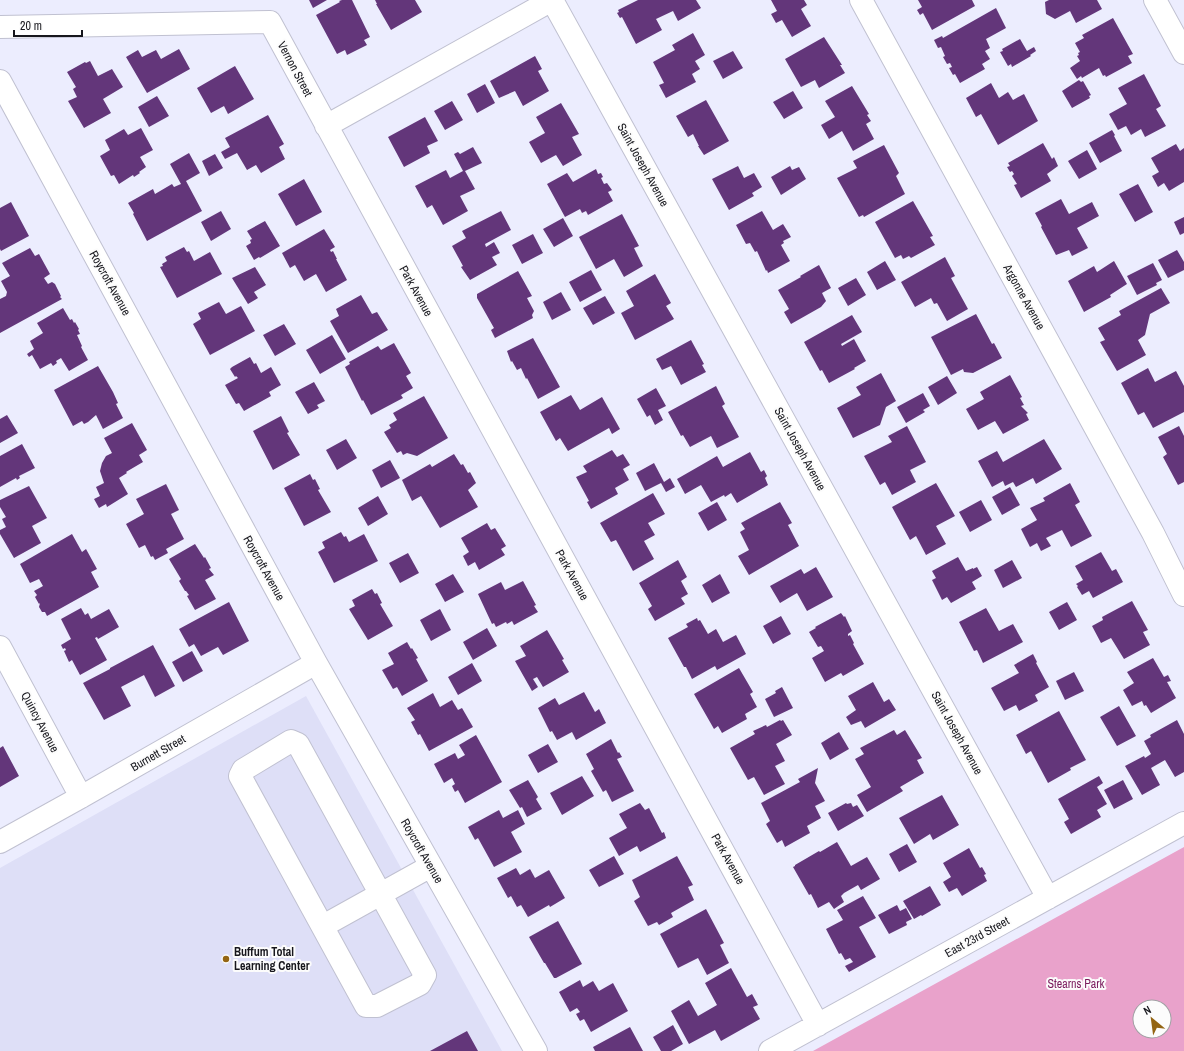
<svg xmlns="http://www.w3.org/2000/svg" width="1184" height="1051" viewBox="0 0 1184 1051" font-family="'Archivo Narrow',sans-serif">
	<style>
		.built { fill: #dedff7 }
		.green { fill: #e9a2cb; fill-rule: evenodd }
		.building { fill: #63367a }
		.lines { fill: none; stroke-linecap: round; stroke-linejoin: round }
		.minor-casing { stroke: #c0c1d1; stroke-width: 24 }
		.minor { stroke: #fff; stroke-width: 22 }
		.poi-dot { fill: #946513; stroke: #fcfcfc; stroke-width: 1.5 }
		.labels { text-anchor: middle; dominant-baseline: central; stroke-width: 4; stroke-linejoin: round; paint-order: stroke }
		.street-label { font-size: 12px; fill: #17171d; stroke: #fcfcfc }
		.poi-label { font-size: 12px; font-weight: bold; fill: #17171d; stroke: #fcfcfc; text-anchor: start }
		.park-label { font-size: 12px; fill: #7a195c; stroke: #fcfcfc }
	</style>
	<rect width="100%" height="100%" fill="#ecedfe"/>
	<path class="built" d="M 306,696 L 502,1051 L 0,1051 L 0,868 Z"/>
	<path class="green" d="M 1184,847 L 1184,1051 L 813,1051 ZM 1140,1007 L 1164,1007 L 1164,1031 L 1140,1031 Z"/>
	<path class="building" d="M 309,0 L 327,0 L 313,8 Z
		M 342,0 L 352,0 L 370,37 L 364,40 L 367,45 L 347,55 L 345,50 L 337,54 L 316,15 L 340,2 L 339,1 Z
		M 375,0 L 415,0 L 422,12 L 391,30 L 376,4 L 377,4 Z
		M 638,0 L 696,0 L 701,8 L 678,21 L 673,11 L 656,19 L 662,30 L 636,44 L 622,17 L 620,18 L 617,13 L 619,12 L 618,10 Z
		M 771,0 L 804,0 L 807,5 L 801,9 L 811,26 L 792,37 L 782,20 L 776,23 L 771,14 L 777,11 Z
		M 918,0 L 972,0 L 975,6 L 932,30 L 923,13 L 920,15 L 917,10 L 922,7 Z
		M 1049,0 L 1097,0 L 1102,9 L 1076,23 L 1070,11 L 1055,19 L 1046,14 L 1045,2 Z
		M 996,8 L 1006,28 L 986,39 L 990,48 L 985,51 L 990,59 L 982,64 L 985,69 L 960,83 L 955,74 L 953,75 L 949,68 L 952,67 L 950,63 L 947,64 L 943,57 L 945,56 L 941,47 L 938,48 L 934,40 L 942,36 L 943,38 Z
		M 1113,18 L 1133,54 L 1128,56 L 1132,63 L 1106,77 L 1105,75 L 1103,76 L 1099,68 L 1082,78 L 1081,76 L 1077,79 L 1070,68 L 1080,61 L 1077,56 L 1079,55 L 1078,53 L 1080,52 L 1075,43 L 1084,38 L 1082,35 Z
		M 693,33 L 705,55 L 695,61 L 700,69 L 692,74 L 696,82 L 666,98 L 659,85 L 664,83 L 653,62 L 675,50 L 672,45 Z
		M 824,37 L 842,65 L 840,65 L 845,73 L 819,88 L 815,80 L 801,87 L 785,59 Z
		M 1020,39 L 1027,51 L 1034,47 L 1036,51 L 1030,55 L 1031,56 L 1012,67 L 1011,64 L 1008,66 L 1000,52 L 1003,51 L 1002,49 Z
		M 179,49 L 190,69 L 147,93 L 126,57 L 138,50 L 142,57 L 156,50 L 161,59 Z
		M 733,51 L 743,68 L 723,79 L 713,61 Z
		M 535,56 L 542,69 L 538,71 L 549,91 L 523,106 L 515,91 L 499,98 L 490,81 Z
		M 90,61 L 98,76 L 112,69 L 123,87 L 103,99 L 111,113 L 84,128 L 68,101 L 77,97 L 73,89 L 76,87 L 67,72 L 85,62 L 86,63 Z
		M 235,66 L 254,99 L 228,114 L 224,106 L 211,113 L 197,88 Z
		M 1144,74 L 1161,106 L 1156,109 L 1166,126 L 1145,137 L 1141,129 L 1131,135 L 1126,126 L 1118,130 L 1109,114 L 1127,104 L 1118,88 Z
		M 1079,80 L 1081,82 L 1083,81 L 1091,95 L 1089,96 L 1090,98 L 1072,108 L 1062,91 Z
		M 991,83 L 999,98 L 1008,92 L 1013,100 L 1024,94 L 1038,121 L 998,145 L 981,114 L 976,117 L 966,98 Z
		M 485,84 L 495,103 L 477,113 L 467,94 Z
		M 852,86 L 869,114 L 867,115 L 871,121 L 866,124 L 874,139 L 853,151 L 842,131 L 829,139 L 821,125 L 835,117 L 825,101 Z
		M 793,91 L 803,108 L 784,119 L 773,102 Z
		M 157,96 L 169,116 L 149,127 L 138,107 Z
		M 706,100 L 729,141 L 704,155 L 698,146 L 699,146 L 693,134 L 688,137 L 676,116 Z
		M 452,101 L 463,120 L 445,130 L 434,111 Z
		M 561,103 L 579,134 L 572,137 L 582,155 L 563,166 L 556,155 L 541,163 L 529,142 L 545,133 L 536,117 Z
		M 268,115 L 284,144 L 279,147 L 285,159 L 261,173 L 256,165 L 247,170 L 237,153 L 225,159 L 221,152 L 230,147 L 225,138 Z
		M 425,117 L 438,141 L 427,146 L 430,153 L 404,167 L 388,137 Z
		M 141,128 L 153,150 L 140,157 L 146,167 L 139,172 L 140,173 L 134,177 L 133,175 L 119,184 L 114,175 L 111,176 L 100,156 L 110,150 L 105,140 L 124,129 L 128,135 Z
		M 1112,130 L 1115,135 L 1114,136 L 1122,151 L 1100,163 L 1089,143 Z
		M 1043,143 L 1052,159 L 1054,157 L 1058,166 L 1047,174 L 1051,181 L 1021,198 L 1014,185 L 1017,184 L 1012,176 L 1014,174 L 1012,171 L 1010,172 L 1007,167 L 1010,166 L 1008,163 Z
		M 1176,144 L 1180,151 L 1184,148 L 1184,182 L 1169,191 L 1164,183 L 1158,187 L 1152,176 L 1159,172 L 1151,158 Z
		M 884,145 L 899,173 L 896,176 L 905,194 L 864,217 L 863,215 L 859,217 L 837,178 L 857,168 L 853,161 Z
		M 473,147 L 482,163 L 465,171 L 475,189 L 460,196 L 468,211 L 443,225 L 432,205 L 427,208 L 415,186 L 446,170 L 450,178 L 463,171 L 454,154 L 458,152 L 460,154 Z
		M 1087,150 L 1097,169 L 1079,179 L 1068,161 Z
		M 189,153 L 200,173 L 186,181 L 202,211 L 147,241 L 133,214 L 134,213 L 128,203 L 153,189 L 155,194 L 172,184 L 174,187 L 181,184 L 170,164 Z
		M 215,154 L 223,168 L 209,176 L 202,161 Z
		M 738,166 L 744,178 L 754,173 L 762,187 L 752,193 L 754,196 L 729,210 L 712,179 Z
		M 790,166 L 792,170 L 799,167 L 806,179 L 781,195 L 771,177 Z
		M 596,169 L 598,174 L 601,173 L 603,177 L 601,178 L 604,184 L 607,183 L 612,190 L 608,192 L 613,201 L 588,215 L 586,211 L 582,213 L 580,209 L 565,217 L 547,184 L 567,173 L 573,182 Z
		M 304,179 L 322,212 L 296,226 L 278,194 Z
		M 1138,184 L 1153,212 L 1135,222 L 1119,194 Z
		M 1061,199 L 1069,214 L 1092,202 L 1099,216 L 1077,228 L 1088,248 L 1072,256 L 1069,250 L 1056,255 L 1041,227 L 1042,226 L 1035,213 Z
		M 913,201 L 933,236 L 930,237 L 935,245 L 911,258 L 909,256 L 903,259 L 901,255 L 895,258 L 875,222 Z
		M 11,202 L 29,236 L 1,251 L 0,249 L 0,208 Z
		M 221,211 L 231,229 L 211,241 L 201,222 Z
		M 501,211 L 511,230 L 485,244 L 486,247 L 494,242 L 500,253 L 492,257 L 497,265 L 470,280 L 461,267 L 463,266 L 452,246 L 466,238 L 462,231 Z
		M 762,211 L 773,230 L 783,224 L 791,237 L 783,241 L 784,243 L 781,245 L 790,261 L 768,273 L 767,270 L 766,271 L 757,251 L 755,252 L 750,243 L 746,244 L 736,225 Z
		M 622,214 L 639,246 L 634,248 L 643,266 L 624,277 L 614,259 L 596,269 L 579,237 Z
		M 1184,217 L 1184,233 L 1180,235 L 1174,222 Z
		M 563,218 L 573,236 L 554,247 L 543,229 Z
		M 265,221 L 280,246 L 260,258 L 259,257 L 254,260 L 246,246 L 251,243 L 250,240 L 252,239 L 247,231 Z
		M 324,229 L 335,247 L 330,250 L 331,252 L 333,251 L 337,259 L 336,259 L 347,280 L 326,292 L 316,274 L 304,281 L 295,265 L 290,268 L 282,253 Z
		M 533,234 L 543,253 L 522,264 L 512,245 Z
		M 184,247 L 187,252 L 189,251 L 194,261 L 210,252 L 222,274 L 177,298 L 160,267 L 163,266 L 162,264 L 167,261 L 165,257 Z
		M 30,248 L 35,256 L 39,254 L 50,274 L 44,278 L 48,284 L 52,282 L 55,284 L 61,296 L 60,297 L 62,299 L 0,333 L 0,299 L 6,296 L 7,292 L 1,281 L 10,276 L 2,263 Z
		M 1177,250 L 1184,262 L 1184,270 L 1168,278 L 1158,260 Z
		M 945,257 L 955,276 L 951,278 L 968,309 L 947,321 L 937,303 L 934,304 L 931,298 L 915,307 L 901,282 Z
		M 885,261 L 896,280 L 877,290 L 867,272 Z
		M 1114,261 L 1127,284 L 1110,295 L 1111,297 L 1084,312 L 1068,281 L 1094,266 L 1097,272 Z
		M 1153,263 L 1162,280 L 1156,283 L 1157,285 L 1137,295 L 1127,276 Z
		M 819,265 L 831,288 L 822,293 L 826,301 L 821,307 L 791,324 L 784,312 L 789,309 L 778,290 L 801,277 L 800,276 Z
		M 255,267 L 266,285 L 254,292 L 258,298 L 248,304 L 232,278 Z
		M 591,270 L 602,290 L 580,302 L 569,282 Z
		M 518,271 L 532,296 L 527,298 L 534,311 L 532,315 L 533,318 L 495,338 L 491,330 L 494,328 L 477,298 L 477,294 Z
		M 655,274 L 671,303 L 666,306 L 674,319 L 635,340 L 621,313 L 634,306 L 626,291 Z
		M 856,278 L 866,295 L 848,306 L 838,288 Z
		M 1161,288 L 1170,303 L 1150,314 L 1145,335 L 1138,340 L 1146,355 L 1117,371 L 1100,342 L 1105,340 L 1098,328 L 1121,315 L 1119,311 Z
		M 561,292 L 571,310 L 552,320 L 543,302 Z
		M 361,295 L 372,314 L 377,312 L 388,330 L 348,353 L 330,321 L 339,316 L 336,309 Z
		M 605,296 L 615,313 L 593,325 L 583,308 Z
		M 219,302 L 226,314 L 241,306 L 255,331 L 210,355 L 193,324 L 201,319 L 198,313 Z
		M 63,308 L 70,320 L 72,319 L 74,323 L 75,322 L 79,329 L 78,330 L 80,334 L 77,335 L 82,346 L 81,347 L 88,360 L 69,371 L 61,358 L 56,361 L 57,363 L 53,366 L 51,363 L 40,369 L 32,355 L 29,357 L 27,354 L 34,349 L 30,341 L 43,333 L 37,323 Z
		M 976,314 L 992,344 L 994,343 L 1002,358 L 973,373 L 964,372 L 963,369 L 951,375 L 931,337 Z
		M 852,315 L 862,332 L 841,344 L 842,346 L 854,339 L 866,361 L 854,368 L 855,369 L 829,383 L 822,370 L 820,371 L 804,342 Z
		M 284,324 L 296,344 L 275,356 L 263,335 Z
		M 332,335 L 346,359 L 320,374 L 306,350 Z
		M 533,338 L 560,387 L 538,399 L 527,378 L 526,379 L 521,368 L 517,370 L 512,361 L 511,362 L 507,351 Z
		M 691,340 L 704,364 L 702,365 L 706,372 L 681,385 L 671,366 L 662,370 L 656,359 Z
		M 394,343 L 411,373 L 406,376 L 413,388 L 401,395 L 403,398 L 371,415 L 363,400 L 362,401 L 345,367 L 350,364 L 349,362 L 378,346 L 381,350 Z
		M 250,357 L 254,364 L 256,363 L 261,373 L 271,367 L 281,385 L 269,392 L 271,396 L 244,411 L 239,403 L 236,404 L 225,385 L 238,378 L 236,376 L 235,377 L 230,369 L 232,367 Z
		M 98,366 L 113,392 L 118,403 L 116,404 L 123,418 L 103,429 L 96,415 L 88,422 L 84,424 L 82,421 L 73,426 L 54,390 Z
		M 1148,368 L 1155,382 L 1176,371 L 1184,386 L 1184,412 L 1153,428 L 1144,412 L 1138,415 L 1121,383 Z
		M 881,373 L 896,401 L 886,407 L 880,425 L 853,438 L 837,408 L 861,395 L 856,387 Z
		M 1010,375 L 1022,397 L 1020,398 L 1024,405 L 1021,406 L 1028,413 L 1026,414 L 1029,420 L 1003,434 L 995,421 L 978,430 L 966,409 L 984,399 L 980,392 Z
		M 947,376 L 957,393 L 938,405 L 928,387 Z
		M 314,382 L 325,401 L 317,405 L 319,408 L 308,414 L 295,392 Z
		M 716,386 L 725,404 L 722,406 L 739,437 L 717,448 L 711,436 L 690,447 L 683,435 L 681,436 L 668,412 Z
		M 656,388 L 666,406 L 658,410 L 663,420 L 655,425 L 650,415 L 647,417 L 637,399 Z
		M 923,393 L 930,406 L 923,410 L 925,412 L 906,423 L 897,407 Z
		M 571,395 L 580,410 L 602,397 L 620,429 L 612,434 L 609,428 L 568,451 L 560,438 L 556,441 L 540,412 Z
		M 424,396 L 448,438 L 417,456 L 407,453 L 403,455 L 401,451 L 397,453 L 384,432 L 391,428 L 389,425 L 397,420 L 393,413 Z
		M 7,415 L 18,433 L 0,443 L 0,419 Z
		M 281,416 L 289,432 L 287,433 L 300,455 L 273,470 L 253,431 Z
		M 132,423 L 147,450 L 139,455 L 143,462 L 126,472 L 127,473 L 119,478 L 128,494 L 107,507 L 106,504 L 99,508 L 94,499 L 100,496 L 96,487 L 104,483 L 100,471 L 102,463 L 106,456 L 112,453 L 104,438 Z
		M 907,426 L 926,462 L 910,470 L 916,482 L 892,495 L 885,482 L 880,485 L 864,456 L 892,442 L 888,436 Z
		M 1179,426 L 1184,436 L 1184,482 L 1178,485 L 1163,457 L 1167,454 L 1158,437 Z
		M 346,439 L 357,458 L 337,470 L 326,450 Z
		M 1044,439 L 1062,469 L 1036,484 L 1033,478 L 1016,487 L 1013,482 L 1005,486 L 1003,481 L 992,487 L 978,461 L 997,451 L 1003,462 Z
		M 22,444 L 35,468 L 19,476 L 20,478 L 17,480 L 16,478 L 0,487 L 0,456 Z
		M 612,450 L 617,457 L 623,454 L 630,465 L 623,469 L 629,480 L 615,488 L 618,494 L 591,509 L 587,502 L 589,501 L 576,477 L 587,472 L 583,466 Z
		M 750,452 L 761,472 L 764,470 L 767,476 L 765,478 L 768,485 L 737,503 L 731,493 L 725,497 L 724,495 L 711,502 L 701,485 L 685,494 L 677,479 L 717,456 L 723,467 Z
		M 454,454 L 461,465 L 463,464 L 468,473 L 470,472 L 476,483 L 468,490 L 478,507 L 440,528 L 421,496 L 412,501 L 402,480 L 430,464 L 432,467 Z
		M 390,460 L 400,478 L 381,488 L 372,470 Z
		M 654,463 L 664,482 L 670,478 L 675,487 L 666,492 L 661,483 L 645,491 L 636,473 Z
		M 310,474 L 313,480 L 315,479 L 320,489 L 318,490 L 331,512 L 304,526 L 284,488 Z
		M 936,483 L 955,516 L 936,526 L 946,544 L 926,555 L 916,536 L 910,540 L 892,507 Z
		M 1070,483 L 1080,502 L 1075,505 L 1092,536 L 1071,547 L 1062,530 L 1046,538 L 1051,546 L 1041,551 L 1037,543 L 1030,547 L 1021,529 L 1037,520 L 1030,508 L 1045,501 L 1043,498 Z
		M 166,484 L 179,510 L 171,514 L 184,539 L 166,549 L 168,553 L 155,560 L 153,556 L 151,557 L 145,545 L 139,548 L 126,524 L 144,514 L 136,499 Z
		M 29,486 L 47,518 L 32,526 L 41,543 L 14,558 L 0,534 L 0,530 L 6,527 L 2,519 L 6,517 L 0,507 L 0,500 Z
		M 1010,487 L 1020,505 L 1002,515 L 992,497 Z
		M 653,493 L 665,514 L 648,523 L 655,535 L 644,541 L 654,559 L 633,571 L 616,540 L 611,542 L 600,523 Z
		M 378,496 L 388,514 L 368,526 L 358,508 Z
		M 981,500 L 992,520 L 970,532 L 959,512 Z
		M 717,502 L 727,520 L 708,531 L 698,513 Z
		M 780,502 L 792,523 L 788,525 L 799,546 L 749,575 L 738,556 L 749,550 L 740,532 L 745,529 L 741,523 Z
		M 487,523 L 491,530 L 495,528 L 506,546 L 501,549 L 505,555 L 479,570 L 475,562 L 468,566 L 463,556 L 469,552 L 461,538 Z
		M 341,532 L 344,537 L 346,536 L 349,542 L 364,534 L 378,561 L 334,583 L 318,552 L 325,548 L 322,542 Z
		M 72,534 L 82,552 L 86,549 L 97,569 L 91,572 L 99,587 L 47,616 L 45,612 L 42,612 L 39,607 L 40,603 L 39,604 L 35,597 L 37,595 L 34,591 L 43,586 L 39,579 L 30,583 L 20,564 Z
		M 195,544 L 204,558 L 205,557 L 211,568 L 209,569 L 214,575 L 205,580 L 216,599 L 195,610 L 187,596 L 189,595 L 186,591 L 185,591 L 179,581 L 181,579 L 169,559 Z
		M 1101,552 L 1112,571 L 1116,569 L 1123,582 L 1093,598 L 1089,591 L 1082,595 L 1077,587 L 1078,586 L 1076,584 L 1083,580 L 1075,566 Z
		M 408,553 L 419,573 L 400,583 L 389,563 Z
		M 958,557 L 966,571 L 973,568 L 973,569 L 977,567 L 982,576 L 972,582 L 976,589 L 951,603 L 947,597 L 942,600 L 932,580 L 936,578 L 932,571 Z
		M 678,560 L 687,577 L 681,581 L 688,594 L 681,598 L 685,604 L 655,621 L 648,609 L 652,606 L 639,583 Z
		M 1012,560 L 1022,578 L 1003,588 L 994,570 Z
		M 816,567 L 833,597 L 807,611 L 797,593 L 780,603 L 770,586 L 801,569 L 804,574 Z
		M 453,574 L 464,592 L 445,602 L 435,584 Z
		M 720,574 L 730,593 L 712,603 L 702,585 Z
		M 523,581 L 536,605 L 534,606 L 538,612 L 514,625 L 512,621 L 507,624 L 506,622 L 496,627 L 494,623 L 492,624 L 478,594 L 501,582 L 505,590 Z
		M 372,589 L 375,594 L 377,593 L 382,603 L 380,604 L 393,626 L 368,640 L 349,609 L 355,606 L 352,600 Z
		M 1132,601 L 1148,630 L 1143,632 L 1150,645 L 1124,659 L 1111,638 L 1101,643 L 1092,626 L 1103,620 L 1102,617 Z
		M 229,602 L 249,641 L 223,655 L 218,647 L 201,656 L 194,644 L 189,647 L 179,629 Z
		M 1067,602 L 1077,620 L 1059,630 L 1049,612 Z
		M 81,608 L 85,615 L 88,613 L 91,619 L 109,609 L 119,627 L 98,639 L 97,637 L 95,638 L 107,660 L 80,675 L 72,660 L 69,662 L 64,651 L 66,650 L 65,648 L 63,649 L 61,645 L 71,639 L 61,619 Z
		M 986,608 L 999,631 L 1013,624 L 1023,642 L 983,663 L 977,650 L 974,651 L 959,622 Z
		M 440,609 L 451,630 L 431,641 L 420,620 Z
		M 841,613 L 844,617 L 845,616 L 852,631 L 848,634 L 848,636 L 850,635 L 854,643 L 853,644 L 864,664 L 843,676 L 841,673 L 825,682 L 812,658 L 824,651 L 821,646 L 818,647 L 809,632 L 816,628 L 815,627 Z
		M 781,616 L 791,634 L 773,644 L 763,626 Z
		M 697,618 L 698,621 L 700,620 L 708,634 L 716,629 L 723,642 L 736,635 L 746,654 L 717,670 L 715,666 L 692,679 L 686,667 L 684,667 L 668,638 L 688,627 L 686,624 Z
		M 487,628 L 497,646 L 473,660 L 463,642 Z
		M 547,630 L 564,659 L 562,660 L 569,672 L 543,687 L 537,677 L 533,679 L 538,687 L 532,691 L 515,661 L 526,656 L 520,646 Z
		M 407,642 L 411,649 L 412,648 L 418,658 L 416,659 L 428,681 L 402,696 L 397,687 L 393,689 L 382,670 L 394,664 L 388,653 Z
		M 153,645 L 175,686 L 155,697 L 144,675 L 121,687 L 131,706 L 104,720 L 83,683 L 110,669 L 110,668 Z
		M 192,651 L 203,671 L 183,682 L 172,662 Z
		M 1033,654 L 1037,662 L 1036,663 L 1049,687 L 1035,695 L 1038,701 L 1019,711 L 1016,705 L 1004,711 L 991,688 L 1019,673 L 1014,665 Z
		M 1153,658 L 1164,677 L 1168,675 L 1171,681 L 1167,682 L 1176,698 L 1151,713 L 1146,705 L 1144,706 L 1142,701 L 1132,706 L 1123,690 L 1134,683 L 1127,672 Z
		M 472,663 L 482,681 L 458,695 L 448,677 Z
		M 739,668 L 753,692 L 750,694 L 757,707 L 745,714 L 747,719 L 722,733 L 718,726 L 714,729 L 694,694 Z
		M 1074,672 L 1084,691 L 1065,700 L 1056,681 Z
		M 873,682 L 884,702 L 889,699 L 896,710 L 865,728 L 861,721 L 851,725 L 846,717 L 856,710 L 848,696 Z
		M 782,687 L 793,708 L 774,717 L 765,699 L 776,693 L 775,691 Z
		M 584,692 L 595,712 L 599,709 L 606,723 L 576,740 L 572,732 L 557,740 L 552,731 L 550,732 L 538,708 L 555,698 L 559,705 Z
		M 433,693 L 440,707 L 452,700 L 458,710 L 462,708 L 473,727 L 429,751 L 420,734 L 418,735 L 411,722 L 415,720 L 407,708 Z
		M 1119,706 L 1136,736 L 1117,746 L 1100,717 Z
		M 1059,711 L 1086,760 L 1070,768 L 1071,770 L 1048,783 L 1031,751 L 1026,754 L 1016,735 Z
		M 780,720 L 781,721 L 783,720 L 792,735 L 776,744 L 785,761 L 775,766 L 785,784 L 764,795 L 754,777 L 748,780 L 730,748 L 755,734 L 753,731 L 766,725 L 767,727 Z
		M 1177,720 L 1184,734 L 1184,772 L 1175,777 L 1165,760 L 1151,768 L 1160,785 L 1142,795 L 1125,766 L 1144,756 L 1145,758 L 1151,754 L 1144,741 L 1151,737 L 1150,735 Z
		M 894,730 L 897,735 L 905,730 L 922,758 L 917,760 L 924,773 L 900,787 L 903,791 L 867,812 L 857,795 L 871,787 L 855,759 L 864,754 L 860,748 Z
		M 839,732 L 849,749 L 830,760 L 821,743 Z
		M 476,735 L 502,782 L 465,803 L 458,790 L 455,792 L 452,786 L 455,784 L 452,778 L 444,783 L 434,764 L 455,753 L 458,759 L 465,755 L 459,745 Z
		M 611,739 L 618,753 L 619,752 L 622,757 L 617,759 L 634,791 L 612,802 L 606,790 L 603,792 L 591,771 L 594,769 L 586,754 Z
		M 548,744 L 558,762 L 538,773 L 528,755 Z
		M 3,746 L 19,776 L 0,787 L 0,748 Z
		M 818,768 L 815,783 L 825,801 L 815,806 L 821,818 L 807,826 L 810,833 L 785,847 L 782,840 L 777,843 L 766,824 L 770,821 L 761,803 L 800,782 L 798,779 Z
		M 582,776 L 594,796 L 562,815 L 550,793 Z
		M 1099,776 L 1103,783 L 1097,787 L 1107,804 L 1097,810 L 1101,817 L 1071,834 L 1064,822 L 1069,819 L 1058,799 Z
		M 528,780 L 538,797 L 536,799 L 542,809 L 527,817 L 522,807 L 520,808 L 509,790 Z
		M 1123,780 L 1133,799 L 1114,809 L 1104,790 Z
		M 942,795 L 959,825 L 933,840 L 930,834 L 914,844 L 899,818 Z
		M 640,803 L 645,810 L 649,808 L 662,833 L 664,832 L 666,838 L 640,852 L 637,846 L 619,856 L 609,838 L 627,828 L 619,814 Z
		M 846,803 L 847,804 L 851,803 L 853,807 L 857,805 L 864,816 L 838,831 L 828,813 Z
		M 499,810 L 503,818 L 518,810 L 525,824 L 511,832 L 522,852 L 494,867 L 478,838 L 475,840 L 468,827 Z
		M 837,842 L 851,866 L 867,857 L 880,879 L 861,890 L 858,885 L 844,893 L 841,896 L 844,902 L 834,909 L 829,902 L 818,908 L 811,894 L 809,895 L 793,867 L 795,866 L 795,865 L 819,851 L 820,852 Z
		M 907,844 L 917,862 L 899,872 L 889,854 Z
		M 969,848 L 980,868 L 982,867 L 986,874 L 984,875 L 987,881 L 962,896 L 957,888 L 949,892 L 943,882 L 951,877 L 943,863 Z
		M 614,856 L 624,874 L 599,887 L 589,870 Z
		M 677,856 L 693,885 L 688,887 L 694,900 L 671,913 L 673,917 L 659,925 L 657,922 L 648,926 L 634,901 L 640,897 L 632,880 Z
		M 516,868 L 520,875 L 530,869 L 535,878 L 549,870 L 565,898 L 550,907 L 549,905 L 528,917 L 521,905 L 517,907 L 511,896 L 508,898 L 497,878 Z
		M 930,886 L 941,905 L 922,916 L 921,915 L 914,919 L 903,901 Z
		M 863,896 L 876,918 L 859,927 L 876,957 L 849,972 L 845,966 L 853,962 L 850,958 L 845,960 L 841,953 L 839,954 L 826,929 L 843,920 L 837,910 Z
		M 897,905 L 900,911 L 906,908 L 912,919 L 906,922 L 907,925 L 889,934 L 878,915 Z
		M 706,909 L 724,943 L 720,945 L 729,963 L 707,975 L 698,958 L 678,968 L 660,934 Z
		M 558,921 L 582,964 L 556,978 L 554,978 L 545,963 L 544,963 L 529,937 Z
		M 731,968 L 747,997 L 752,994 L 758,1005 L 753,1007 L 760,1019 L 721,1041 L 715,1030 L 689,1044 L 671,1011 L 689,1000 L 698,1016 L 717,1005 L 705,983 Z
		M 580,980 L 583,987 L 593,981 L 599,991 L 613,983 L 628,1011 L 591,1032 L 584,1019 L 580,1021 L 576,1014 L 580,1012 L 577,1008 L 570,1012 L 559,992 Z
		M 673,1025 L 683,1044 L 671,1051 L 661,1051 L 653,1037 Z
		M 630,1027 L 643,1051 L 595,1051 L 593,1047 Z
		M 467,1031 L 478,1051 L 430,1051 Z"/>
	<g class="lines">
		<defs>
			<path id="minor" d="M 552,0 L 1048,898
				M 861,0 L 1153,533 L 1184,595
				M 1155,0 L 1184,53
				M 0,27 L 270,22 L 818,1025
				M 0,81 L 316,663 L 536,1051
				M 326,126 L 552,0
				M 0,647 L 81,797
				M 291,741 L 298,744 L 425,975 L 420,984 L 377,1006 L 366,1006 L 240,776 L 243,770 Z
				M 0,842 L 81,797 L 316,663
				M 323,926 L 431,866
				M 770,1051 L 1184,823"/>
		</defs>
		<use href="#minor" class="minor-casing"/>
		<use href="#minor" class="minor"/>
	</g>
	<circle class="poi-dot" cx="226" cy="959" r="4"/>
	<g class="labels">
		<g class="street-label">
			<text transform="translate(295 69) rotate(62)">Vernon Street</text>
			<text transform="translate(643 165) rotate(61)">Saint Joseph Avenue</text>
			<text transform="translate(110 283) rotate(61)">Roycroft Avenue</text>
			<text transform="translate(416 291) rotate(61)">Park Avenue</text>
			<text transform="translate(1024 297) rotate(61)">Argonne Avenue</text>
			<text transform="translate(800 449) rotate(61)">Saint Joseph Avenue</text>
			<text transform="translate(264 568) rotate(61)">Roycroft Avenue</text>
			<text transform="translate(572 575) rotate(61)">Park Avenue</text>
			<text transform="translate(40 722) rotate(62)">Quincy Avenue</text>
			<text transform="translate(957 733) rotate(61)">Saint Joseph Avenue</text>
			<text transform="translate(158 753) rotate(-30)">Burnett Street</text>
			<text transform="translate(422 851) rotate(60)">Roycroft Avenue</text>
			<text transform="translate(728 859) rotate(61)">Park Avenue</text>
			<text transform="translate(977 937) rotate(-29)">East 23rd Street</text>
		</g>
		<g class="poi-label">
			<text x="234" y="952">Buffum Total<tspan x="234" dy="14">Learning Center</tspan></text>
		</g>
		<g class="park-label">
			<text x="1076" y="984">Stearns Park</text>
		</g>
	</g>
	<g transform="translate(1152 1019) rotate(331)"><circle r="19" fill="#fcfcfc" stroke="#a0a0a3"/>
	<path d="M0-3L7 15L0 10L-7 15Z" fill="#946513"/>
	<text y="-6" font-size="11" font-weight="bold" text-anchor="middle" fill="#17171d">N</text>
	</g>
	<path d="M14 30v6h68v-6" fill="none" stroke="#17171d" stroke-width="2"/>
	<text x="20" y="30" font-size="12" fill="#17171d" stroke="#fcfcfc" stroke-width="3" paint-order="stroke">20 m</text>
</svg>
